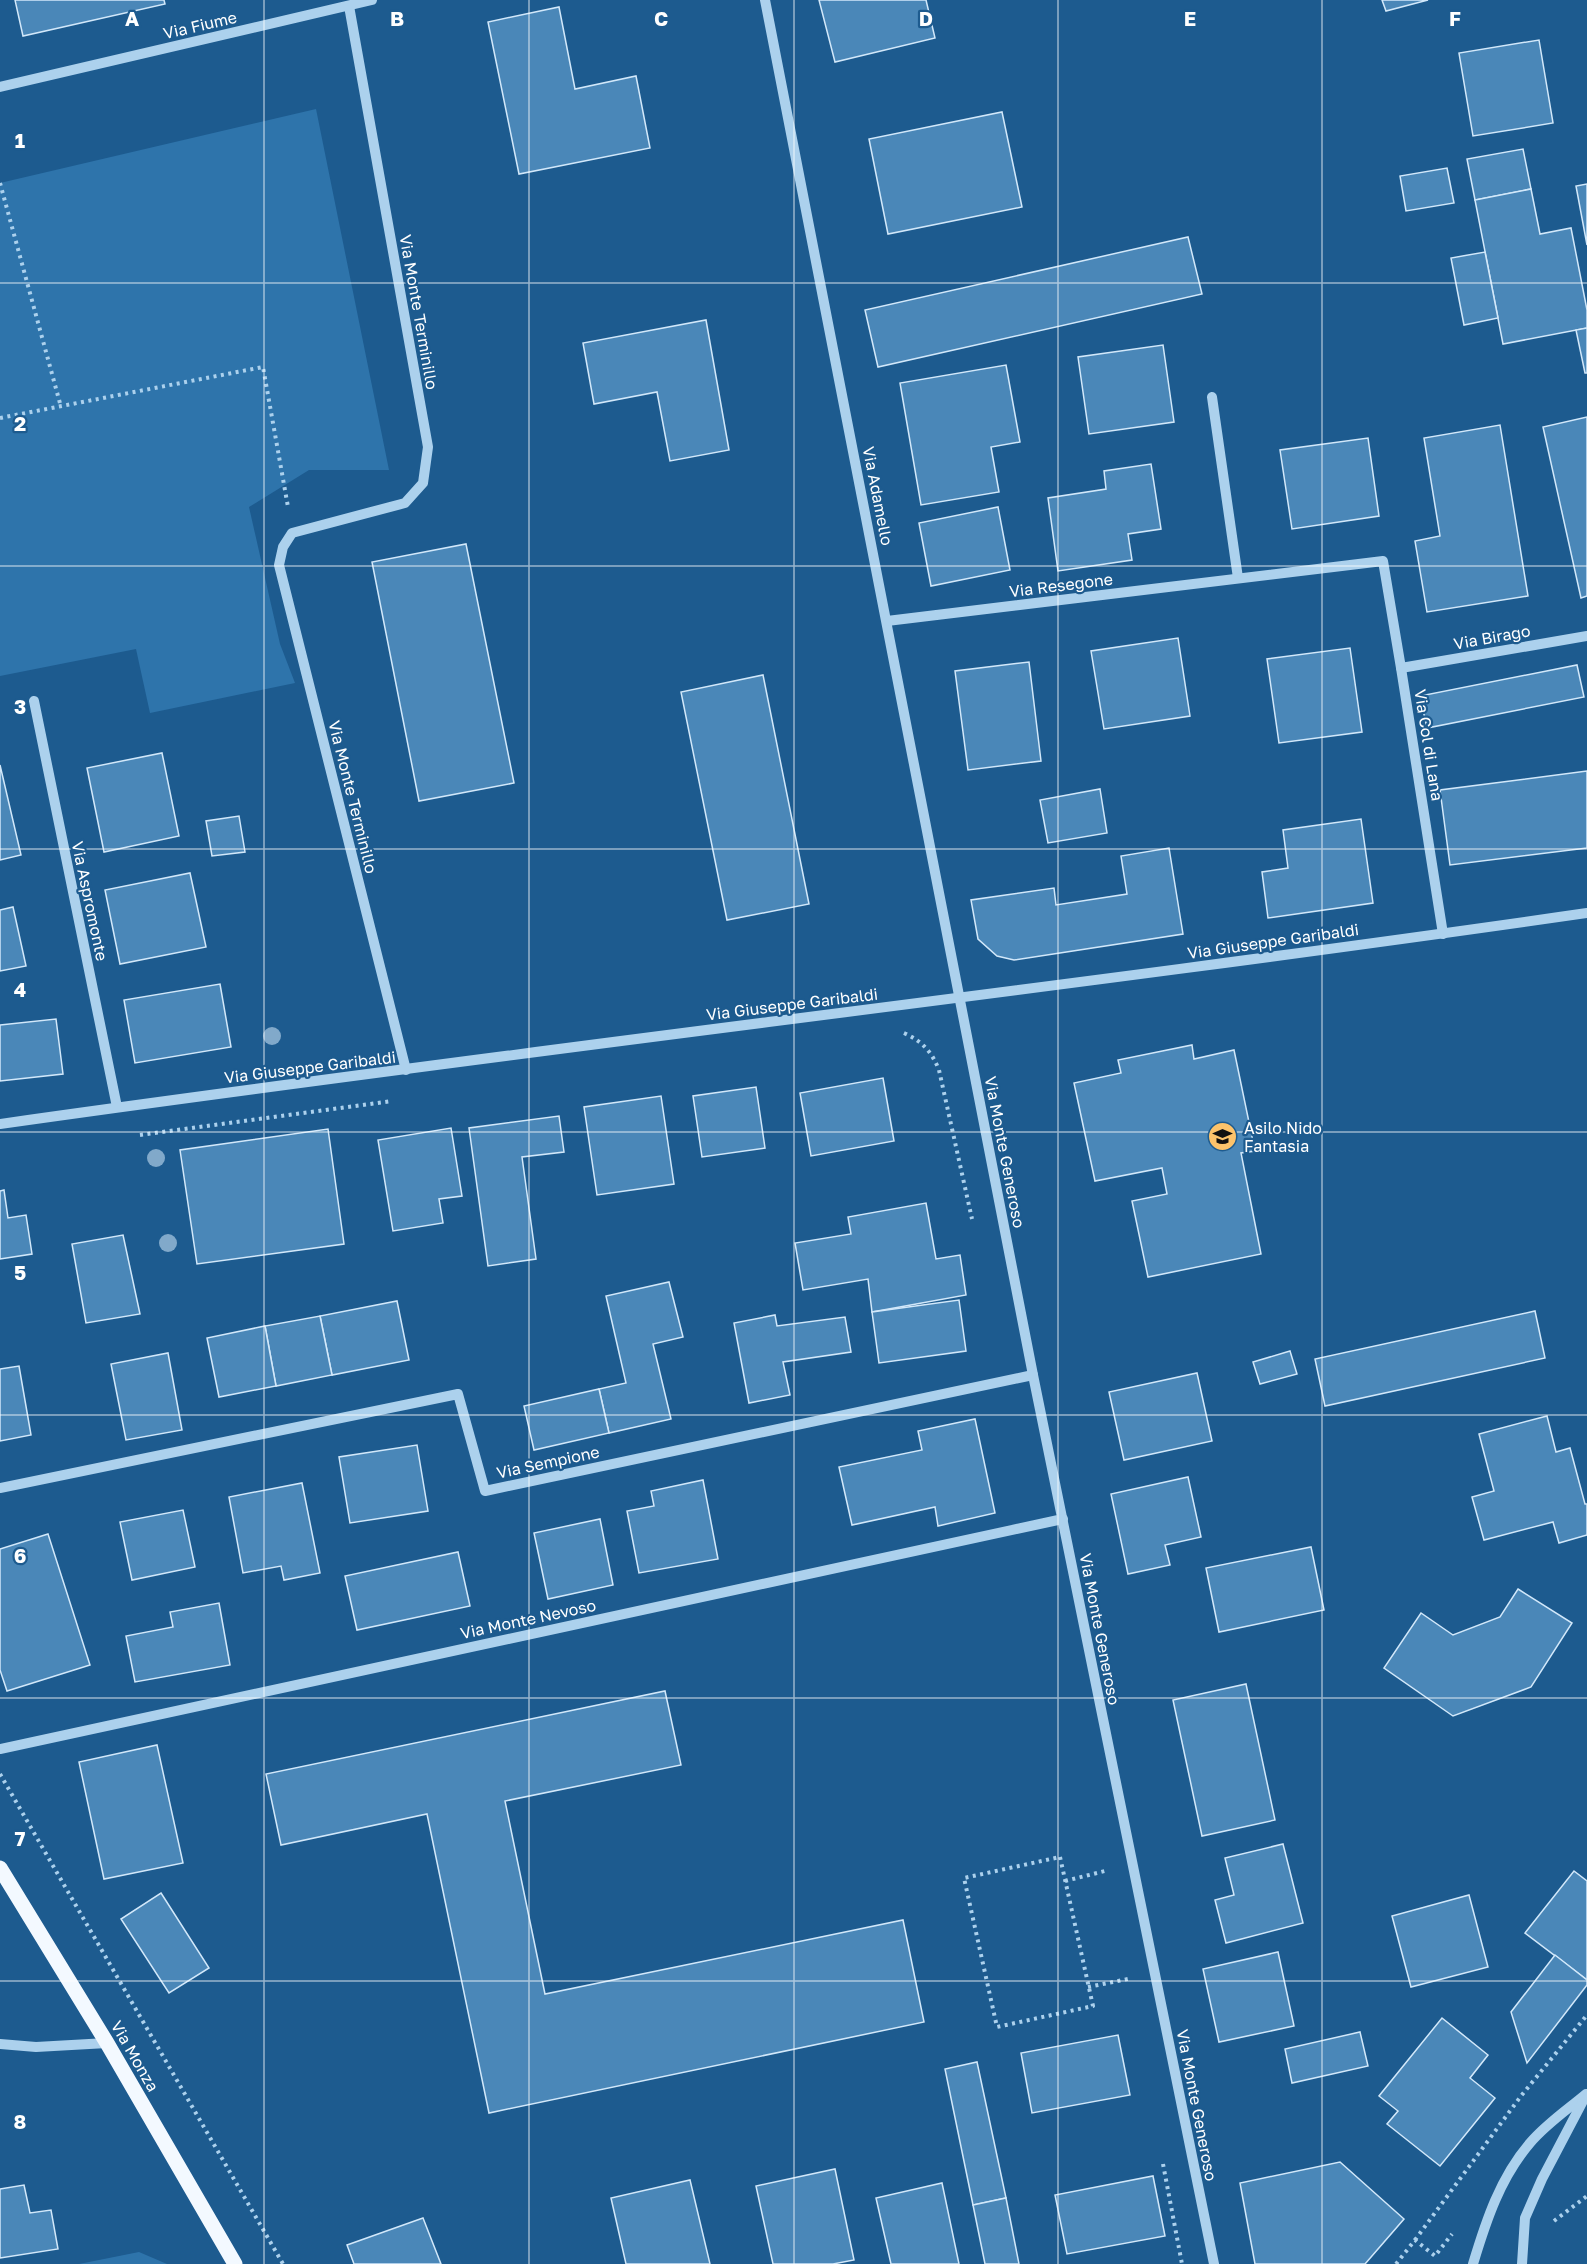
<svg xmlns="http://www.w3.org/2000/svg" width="1587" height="2264" viewBox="0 0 1587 2264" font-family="'Golos Text',sans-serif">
	<rect width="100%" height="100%" fill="#1d5b8f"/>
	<!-- green -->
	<g fill="#2e74ab">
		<polygon points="316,109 389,470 309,470 249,507 280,644 295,683 150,713 136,649 0,676 0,183"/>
		<polygon points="139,2252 167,2264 79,2264"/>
	</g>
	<!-- building -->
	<g fill="#4a87b8" stroke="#d2e8fa" stroke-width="1.5">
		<polygon points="15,0 164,0 165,4 23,36"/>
		<polygon points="819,0 926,0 935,38 835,62"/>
		<polygon points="1382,0 1428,0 1386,11"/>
		<polygon points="559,7 575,89 636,76 650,148 519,174 488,22"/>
		<polygon points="1539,40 1553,123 1473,136 1459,53"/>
		<polygon points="1002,112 1022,207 888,234 869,139"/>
		<polygon points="1523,149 1531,189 1475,200 1467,159"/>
		<polygon points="1447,168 1454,203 1406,211 1400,176"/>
		<polygon points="1587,184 1587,245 1576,186"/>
		<polygon points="1531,189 1540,234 1571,228 1587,310 1587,328 1503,344 1475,200"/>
		<polygon points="1188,237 1202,294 878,367 865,310"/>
		<polygon points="1485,252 1498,318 1464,325 1451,258"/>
		<polygon points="706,320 729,450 670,461 657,392 594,404 583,343"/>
		<polygon points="1587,328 1587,373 1585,373 1576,330"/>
		<polygon points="1163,345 1174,422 1089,434 1078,357"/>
		<polygon points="1006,365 1020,442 991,447 999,492 921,505 900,383"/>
		<polygon points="1587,417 1587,596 1581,598 1543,427"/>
		<polygon points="1500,425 1528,596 1427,612 1415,541 1440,536 1424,438"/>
		<polygon points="1368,438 1379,516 1292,529 1280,450"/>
		<polygon points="1151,464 1161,529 1128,534 1132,560 1058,571 1048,498 1106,489 1104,471"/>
		<polygon points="998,507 1010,570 931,586 919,523"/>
		<polygon points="466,544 514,783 419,801 372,562"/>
		<polygon points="1178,638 1190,716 1104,729 1091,651"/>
		<polygon points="1350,648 1362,732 1279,743 1267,659"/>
		<polygon points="1029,662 1041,761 968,770 955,671"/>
		<polygon points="1577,665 1584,697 1427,728 1420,696"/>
		<polygon points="763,675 809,904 727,920 681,692"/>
		<polygon points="162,753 179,836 104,852 87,768"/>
		<polygon points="0,765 21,855 0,860"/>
		<polygon points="1587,771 1587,848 1450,865 1440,790"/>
		<polygon points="1100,789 1107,833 1048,843 1040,800"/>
		<polygon points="239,816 245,852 212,856 206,821"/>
		<polygon points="1361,819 1373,903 1268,918 1262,872 1288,868 1283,830"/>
		<polygon points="1169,848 1183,934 1014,960 997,956 978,939 971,900 1054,888 1056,905 1127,894 1121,856"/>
		<polygon points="190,873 206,947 120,964 105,890"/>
		<polygon points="13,907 26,966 0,971 0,910"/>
		<polygon points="220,984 231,1047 135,1063 124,1000"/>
		<polygon points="56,1019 63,1074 0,1081 0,1025"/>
		<polygon points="1192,1045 1194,1059 1234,1050 1255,1151 1241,1153 1261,1254 1148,1277 1132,1201 1167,1194 1162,1168 1095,1181 1074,1083 1121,1073 1118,1060"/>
		<polygon points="883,1078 894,1141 811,1156 800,1093"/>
		<polygon points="756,1087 765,1148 702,1157 693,1096"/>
		<polygon points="661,1096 674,1184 597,1195 584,1107"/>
		<polygon points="559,1116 564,1152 522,1157 536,1259 488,1266 469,1128"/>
		<polygon points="451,1128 462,1196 439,1199 443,1223 393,1231 378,1140"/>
		<polygon points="328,1129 344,1244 197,1264 180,1150"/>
		<polygon points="4,1190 8,1218 26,1215 32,1254 0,1259 0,1191"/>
		<polygon points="926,1203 936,1259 960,1255 966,1295 872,1312 868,1279 803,1290 795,1243 851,1234 848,1217"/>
		<polygon points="123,1235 140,1314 86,1323 72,1244"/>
		<polygon points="669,1282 683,1337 653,1344 671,1419 609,1433 599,1389 626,1383 606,1296"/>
		<polygon points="959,1300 966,1351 879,1363 872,1312"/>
		<polygon points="397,1301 409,1360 332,1375 320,1316"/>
		<polygon points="1535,1311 1545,1358 1325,1406 1315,1359"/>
		<polygon points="775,1315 777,1326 845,1317 851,1352 783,1362 790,1395 749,1403 734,1323"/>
		<polygon points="320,1316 332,1375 276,1386 265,1326"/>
		<polygon points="265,1326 276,1386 219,1397 207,1338"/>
		<polygon points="1290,1351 1297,1374 1260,1384 1253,1362"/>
		<polygon points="168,1353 182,1430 126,1440 111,1364"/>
		<polygon points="19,1366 31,1435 0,1441 0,1369"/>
		<polygon points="1197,1373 1212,1441 1124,1460 1109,1392"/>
		<polygon points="599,1389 609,1433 534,1450 524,1406"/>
		<polygon points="1547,1416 1556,1452 1570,1448 1585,1504 1587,1504 1587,1535 1559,1543 1553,1522 1484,1540 1472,1497 1494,1491 1479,1434"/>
		<polygon points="975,1419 995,1513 938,1526 935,1507 852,1525 839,1467 922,1450 918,1431"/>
		<polygon points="417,1445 428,1511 350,1523 339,1457"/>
		<polygon points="1188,1477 1201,1537 1165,1545 1170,1565 1128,1574 1111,1494"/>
		<polygon points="703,1480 718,1559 639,1573 627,1511 654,1506 651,1491"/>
		<polygon points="302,1483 320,1573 284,1580 281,1566 243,1573 229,1497"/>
		<polygon points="183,1510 195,1567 132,1580 120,1522"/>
		<polygon points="600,1519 613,1585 548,1599 534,1533"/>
		<polygon points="48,1534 90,1665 7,1691 0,1670 0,1549"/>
		<polygon points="1311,1547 1324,1610 1219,1632 1206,1568"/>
		<polygon points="458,1552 470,1606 357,1630 345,1576"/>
		<polygon points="1518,1589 1572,1623 1531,1687 1453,1716 1384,1668 1421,1613 1453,1635 1500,1617"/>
		<polygon points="219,1603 230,1665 135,1682 126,1636 173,1627 170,1612"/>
		<polygon points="1246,1684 1275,1820 1202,1836 1173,1700"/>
		<polygon points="665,1691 681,1765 505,1801 545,1994 903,1920 924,2022 489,2113 427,1814 281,1845 266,1774"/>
		<polygon points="157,1745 183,1863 104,1879 79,1762"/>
		<polygon points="1283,1844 1303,1923 1226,1943 1215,1900 1234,1895 1225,1858"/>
		<polygon points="1574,1871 1587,1881 1587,1980 1525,1933"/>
		<polygon points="161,1893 209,1968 169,1993 121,1919"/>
		<polygon points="1469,1895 1488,1967 1411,1987 1392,1916"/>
		<polygon points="1278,1952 1294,2026 1219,2042 1203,1969"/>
		<polygon points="1555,1955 1587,1980 1587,1985 1527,2063 1511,2012"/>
		<polygon points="1442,2018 1488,2055 1470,2078 1495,2098 1440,2166 1387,2124 1398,2111 1379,2096"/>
		<polygon points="1360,2032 1368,2066 1292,2083 1285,2049"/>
		<polygon points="1118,2035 1130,2095 1032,2113 1021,2053"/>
		<polygon points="977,2062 1006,2198 973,2205 945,2069"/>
		<polygon points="1340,2162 1404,2219 1365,2264 1255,2264 1240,2183"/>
		<polygon points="835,2169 854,2260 833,2264 773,2264 756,2186"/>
		<polygon points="1153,2176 1165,2236 1067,2254 1055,2195"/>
		<polygon points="690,2180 710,2264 626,2264 611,2198"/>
		<polygon points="942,2183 959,2264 891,2264 876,2198"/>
		<polygon points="24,2185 30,2213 51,2210 58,2249 0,2258 0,2189"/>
		<polygon points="1006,2198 1019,2264 985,2264 973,2205"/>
		<polygon points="423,2218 441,2264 354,2264 347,2245"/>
	</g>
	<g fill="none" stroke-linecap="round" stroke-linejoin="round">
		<!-- path -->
		<g stroke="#acd1ed" stroke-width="4" stroke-dasharray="3 4.5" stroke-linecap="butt">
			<polyline points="0,183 61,407"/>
			<polyline points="0,418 263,367 288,507"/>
			<path d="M 904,1033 C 922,1041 932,1052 939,1070 L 972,1219"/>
			<polyline points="140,1135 392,1101"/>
			<polyline points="0,1774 283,2264"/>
			<polygon points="1060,1857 1093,2006 997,2027 964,1878"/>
			<polyline points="1065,1881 1105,1871"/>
			<polyline points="1088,1987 1128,1979"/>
			<polyline points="1163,2164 1182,2264"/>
			<polyline points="1554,2221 1587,2196"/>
			<polyline points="1415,2240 1521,2096 1587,2015"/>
			<polyline points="1396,2264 1415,2240 1435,2256 1452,2234"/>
		</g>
		<!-- minor -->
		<g stroke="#acd1ed" stroke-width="10">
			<polyline points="765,0 1033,1375 1214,2264"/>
			<polyline points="349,6 428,447 423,483 405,503 292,533 283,547 279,565 406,1070"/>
			<polyline points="0,87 372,0"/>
			<polyline points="1212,397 1238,578"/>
			<polyline points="887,621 1383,561 1401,668 1443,934"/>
			<polyline points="1401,668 1587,636"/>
			<polyline points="34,701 117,1107"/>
			<path d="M 0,1124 C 528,1049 1059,989 1587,913"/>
			<polyline points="0,1488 458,1394 485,1491 1033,1375"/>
			<polyline points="0,1749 1063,1519"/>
			<polyline points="0,2044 36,2047 107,2043"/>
			<path d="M 1473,2264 C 1486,2221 1500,2178 1530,2143 C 1546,2124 1567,2110 1586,2094"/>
			<polyline points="1522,2264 1525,2218 1542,2179 1584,2099"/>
		</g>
		<!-- major -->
		<polyline stroke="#f3f9ff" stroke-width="15" points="0,1868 107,2043 235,2264"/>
	</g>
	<!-- trees -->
	<g fill="#81a9ca">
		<circle cx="272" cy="1036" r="9"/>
		<circle cx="156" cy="1158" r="9"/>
		<circle cx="168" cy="1243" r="9"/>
	</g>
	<!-- grid -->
	<path fill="none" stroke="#fff" stroke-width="1.5" stroke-opacity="0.55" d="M 264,0 L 264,2264M 529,0 L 529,2264M 794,0 L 794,2264M 1058,0 L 1058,2264M 1322,0 L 1322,2264M 0,283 L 1587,283M 0,566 L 1587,566M 0,849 L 1587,849M 0,1132 L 1587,1132M 0,1415 L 1587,1415M 0,1698 L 1587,1698M 0,1981 L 1587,1981"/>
	<!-- icons -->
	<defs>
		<symbol id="school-disc" viewBox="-11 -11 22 22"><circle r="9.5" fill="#fcc36b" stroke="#1d5b8f"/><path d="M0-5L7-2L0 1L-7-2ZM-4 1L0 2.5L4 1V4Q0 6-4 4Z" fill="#111"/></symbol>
	</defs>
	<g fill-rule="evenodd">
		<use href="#school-disc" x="1206" y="1120" width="33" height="33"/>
	</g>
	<g text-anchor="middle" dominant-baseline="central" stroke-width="4.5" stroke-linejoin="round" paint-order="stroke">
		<!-- street labels -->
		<g font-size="16" fill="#fff" stroke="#1d5b8f">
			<text transform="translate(200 25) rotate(-13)">Via Fiume</text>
			<text transform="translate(419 312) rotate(80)">Via Monte Terminillo</text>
			<text transform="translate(878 496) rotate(79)">Via Adamello</text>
			<text transform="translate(1061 585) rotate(-7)">Via Resegone</text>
			<text transform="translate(1492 637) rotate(-10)">Via Birago</text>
			<text transform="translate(1429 745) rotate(81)">Via Col di Lana</text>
			<text transform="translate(353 797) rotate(76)">Via Monte Terminillo</text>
			<text transform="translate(90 901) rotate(78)">Via Aspromonte</text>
			<text transform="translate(1273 941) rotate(-8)">Via Giuseppe Garibaldi</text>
			<text transform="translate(792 1004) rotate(-7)">Via Giuseppe Garibaldi</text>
			<text transform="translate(310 1067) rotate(-7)">Via Giuseppe Garibaldi</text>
			<text transform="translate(1005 1152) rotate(79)">Via Monte Generoso</text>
			<text transform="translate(548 1462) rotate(-12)">Via Sempione</text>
			<text transform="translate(528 1619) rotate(-12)">Via Monte Nevoso</text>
			<text transform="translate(1100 1629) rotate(79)">Via Monte Generoso</text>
			<text transform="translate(135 2056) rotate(60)">Via Monza</text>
			<text transform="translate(1197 2105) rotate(79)">Via Monte Generoso</text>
		</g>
		<!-- poi labels -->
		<g font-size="16" fill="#fff" stroke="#1d5b8f" text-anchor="start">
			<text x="1244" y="1128">Asilo Nido<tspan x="1244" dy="18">Fantasia</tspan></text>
		</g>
	</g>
	<g font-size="20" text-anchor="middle" font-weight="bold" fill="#fff" stroke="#1d5b8f" stroke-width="4.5" stroke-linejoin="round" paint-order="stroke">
		<text x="132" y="26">A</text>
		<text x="397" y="26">B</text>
		<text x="661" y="26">C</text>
		<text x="926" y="26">D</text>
		<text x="1190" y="26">E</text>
		<text x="1455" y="26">F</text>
		<text x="20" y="148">1</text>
		<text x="20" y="431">2</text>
		<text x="20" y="714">3</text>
		<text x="20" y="997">4</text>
		<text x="20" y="1280">5</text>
		<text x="20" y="1563">6</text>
		<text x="20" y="1846">7</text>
		<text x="20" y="2129">8</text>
	</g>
</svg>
